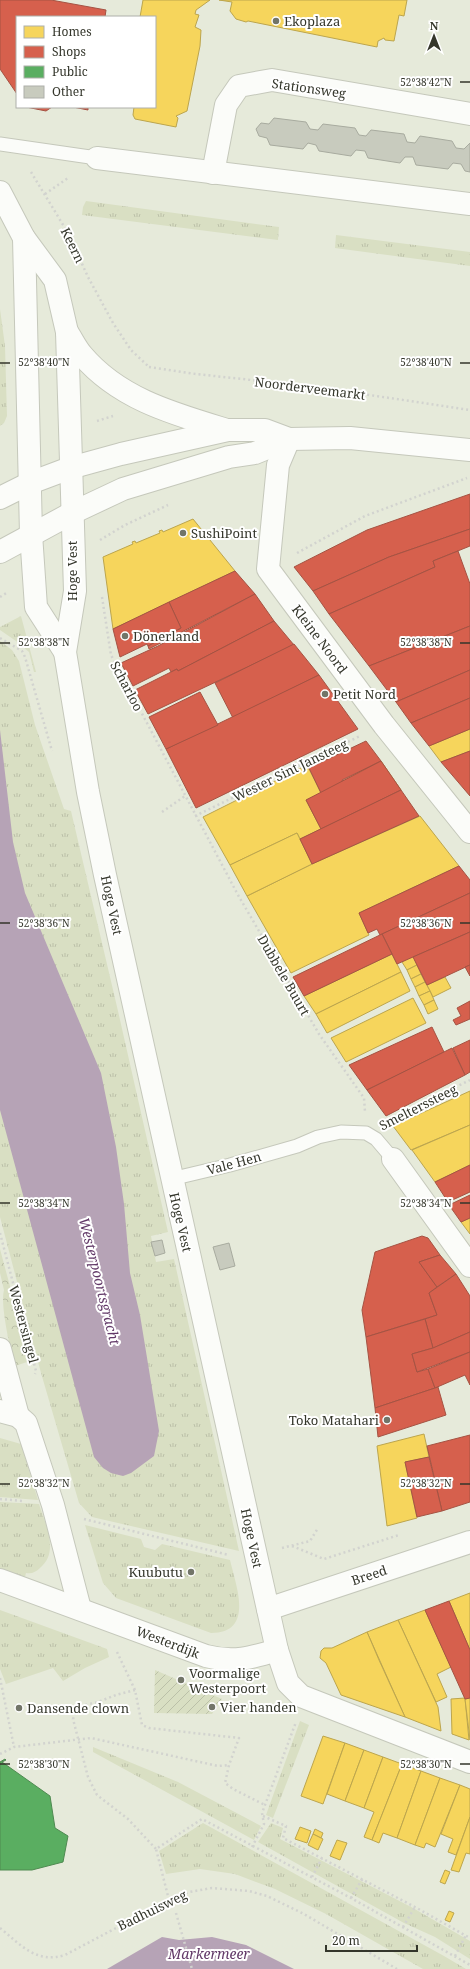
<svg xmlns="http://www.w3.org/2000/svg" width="470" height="1969" viewBox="0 0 470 1969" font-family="'Noto Serif',serif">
	<defs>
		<pattern id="grass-tufts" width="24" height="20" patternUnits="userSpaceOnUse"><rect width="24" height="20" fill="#d9dfc3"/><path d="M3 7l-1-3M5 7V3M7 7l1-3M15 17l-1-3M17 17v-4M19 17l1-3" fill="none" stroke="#bbc0a8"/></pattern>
		<pattern id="forest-crowns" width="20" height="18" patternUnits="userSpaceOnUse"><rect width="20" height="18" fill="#d9dfc3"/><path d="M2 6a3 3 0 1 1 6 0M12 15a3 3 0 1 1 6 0" fill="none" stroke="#bbc0a8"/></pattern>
		<pattern id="garden-furrows" width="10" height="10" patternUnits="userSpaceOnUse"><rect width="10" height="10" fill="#d9dfc3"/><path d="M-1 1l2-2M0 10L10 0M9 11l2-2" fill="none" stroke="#bbc0a8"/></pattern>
	</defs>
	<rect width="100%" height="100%" fill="#e6eada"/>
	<!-- grass -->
	<g fill="url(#grass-tufts)">
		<polygon points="86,201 279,227 278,240 82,215 83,207"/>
		<polygon points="336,235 470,252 470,266 335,248"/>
		<polygon points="0,309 5,346 7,416 4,423 0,426"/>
		<polygon points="21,616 36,672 34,672 29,652 16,641 0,630 0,627"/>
		<polygon points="0,641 12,650 19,661 35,725 64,809 71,811 118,1011 168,1232 151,1236 156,1262 174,1259 239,1551 92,1517 79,1503 41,1373 0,1217"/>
		<polygon points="0,1438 21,1444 38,1500 0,1497"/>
		<path d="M 0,1502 L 39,1504 C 45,1524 60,1552 40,1568 C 36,1572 32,1574 26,1573 L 25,1577 L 0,1568 Z"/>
		<path d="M 85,1525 L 141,1539 L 144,1547 L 155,1550 L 162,1544 L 230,1560 C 236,1586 255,1633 211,1633 L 116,1598 L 103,1583 Z"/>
		<polygon points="0,1610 107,1649 109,1657 85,1668 63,1681 53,1668 6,1684 0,1669"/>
		<polygon points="300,1721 309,1725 273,1818 266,1815"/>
		<polygon points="93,1747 178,1782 261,1826 254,1840 93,1752"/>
		<polygon points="203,1823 444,1956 466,1969 423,1969 326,1914 275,1889 235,1874 200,1869 166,1874 159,1851"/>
		<polygon points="271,1823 283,1828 280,1839 413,1908 470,1941 470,1959 435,1937 404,1923 258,1842"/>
	</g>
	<!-- forest -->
	<path fill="url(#forest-crowns)" d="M 0,1249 L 30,1361 L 15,1366 C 10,1348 0,1305 4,1290 L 0,1273 Z"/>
	<!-- garden -->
	<polygon fill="url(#garden-furrows)" points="155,1670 222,1699 212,1714 154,1713"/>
	<!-- water -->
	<g fill="#b6a3b6">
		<polygon points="0,730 13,842 25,893 101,1073 116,1147 124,1204 130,1273 140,1315 159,1431 154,1456 131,1473 123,1476 111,1473 103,1468 94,1457 0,1110"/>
		<polygon points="162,1937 179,1940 212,1937 246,1945 294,1969 107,1969"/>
	</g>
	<!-- homes -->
	<g fill="#f6d55c" stroke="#bca54d">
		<polygon points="143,0 210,0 196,10 195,14 199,15 195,27 201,30 200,46 187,111 176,116 178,118 176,127 135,119 133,115 134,107 155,107 155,17 140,17"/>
		<polygon points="219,0 407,0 404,16 399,15 394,41 385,40 384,38 378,41 377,47 248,21 246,22 236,19 230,11 232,2"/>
		<polygon points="193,519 235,571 113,629 103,557 133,544 132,542 135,541 136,543 160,533 159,531 162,530 163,532"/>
		<polygon points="470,729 470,751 441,762 429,746"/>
		<polygon points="381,761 401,790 321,829 306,800"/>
		<polygon points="307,765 321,793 306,800 321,829 300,839 297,833 230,865 203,817"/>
		<polygon points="420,816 459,866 359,913 369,935 291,973 247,896 312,864"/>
		<polygon points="297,833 312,864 247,896 230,865"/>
		<polygon points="392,954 401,972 316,1014 304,996"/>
		<polygon points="413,956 417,965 407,970 402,962"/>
		<polygon points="417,965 421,974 411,979 407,970"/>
		<polygon points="401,972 410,991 327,1033 316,1014"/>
		<polygon points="421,974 425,982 415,987 411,979"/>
		<polygon points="445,977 451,988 433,997 427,985"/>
		<polygon points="425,982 430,991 419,996 415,987"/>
		<polygon points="430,991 434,1000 424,1005 419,996"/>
		<polygon points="413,998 426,1023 346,1062 331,1038"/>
		<polygon points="434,1000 438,1009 428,1014 424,1005"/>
		<polygon points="470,1091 470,1125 411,1150 393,1126"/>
		<polygon points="470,1125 470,1165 435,1182 412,1150"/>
		<polygon points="470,1218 470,1234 461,1222"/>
		<polygon points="424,1434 429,1457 405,1462 417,1518 387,1526 377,1446"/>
		<polygon points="470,1593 470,1650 449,1601"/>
		<polygon points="425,1610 451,1667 437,1674 447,1697 436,1702 398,1620"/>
		<polygon points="398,1620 438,1707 441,1731 405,1717 367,1632"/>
		<polygon points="367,1632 379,1660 405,1717 341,1695 326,1663 320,1658 321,1651 324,1648 332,1648"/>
		<polygon points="465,1698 469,1740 452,1734 451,1699"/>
		<polygon points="470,1698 470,1740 465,1699"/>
		<polygon points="323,1736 345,1743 323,1804 301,1796"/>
		<polygon points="345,1743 364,1750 345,1801 327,1794"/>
		<polygon points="364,1750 383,1757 364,1808 345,1801"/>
		<polygon points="383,1757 402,1764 372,1840 364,1837 374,1812 364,1808"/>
		<polygon points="402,1764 421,1771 397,1838 383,1833 379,1843 372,1840"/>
		<polygon points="421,1771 440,1778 415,1845 397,1838"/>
		<polygon points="440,1778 460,1785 435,1847 426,1843 424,1848 415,1845"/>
		<polygon points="460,1785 470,1789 470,1817 456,1855 448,1852 453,1839 441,1834"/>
		<polygon points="470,1817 470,1854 466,1853 459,1872 451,1870"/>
		<polygon points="300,1827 311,1831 307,1843 295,1839"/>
		<polygon points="315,1829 323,1833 321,1838 313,1834"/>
		<polygon points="313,1834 323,1839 318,1850 308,1845"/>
		<polygon points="337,1840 347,1843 340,1860 330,1856"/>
		<polygon points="445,1870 450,1872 445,1884 440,1882"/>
		<polygon points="449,1911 454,1913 450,1922 445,1920"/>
	</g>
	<!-- shops -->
	<g fill="#d6604d" stroke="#a55343">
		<polygon points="0,0 51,0 106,10 105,17 17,17 17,94 0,69"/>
		<polygon points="26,107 52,107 46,111"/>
		<polygon points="73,107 88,107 88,110"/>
		<polygon points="470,494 470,529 389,557 313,591 294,567 367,530"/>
		<polygon points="470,529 470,546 433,561 435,567 329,614 313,591 389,557"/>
		<polygon points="458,551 470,584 470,626 369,666 329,614 435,567 433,561"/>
		<polygon points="235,571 255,594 149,649 148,646 181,628 169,602"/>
		<polygon points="255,594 274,621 178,671 177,669 171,672 169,668 133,686 121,663 158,646"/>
		<polygon points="169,602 181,628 148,646 147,644 120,657 113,629"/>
		<polygon points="274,621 294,645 148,714 135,690 177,669 178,671"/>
		<polygon points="470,626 470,670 396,702 369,666"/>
		<polygon points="294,644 319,675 233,718 215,683"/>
		<polygon points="470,670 470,698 411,723 396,702"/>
		<polygon points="319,675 358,729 196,808 166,749"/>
		<polygon points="200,692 218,725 166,749 149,717"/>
		<polygon points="470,698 470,729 429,746 411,723"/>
		<polygon points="366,741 381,761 342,780 343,782 321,793 309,768"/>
		<polygon points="470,751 470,796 441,762"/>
		<polygon points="381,761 401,790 321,829 306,800"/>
		<polygon points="401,790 419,816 312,864 300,839"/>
		<polygon points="459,866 470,880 470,893 380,935 377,929 368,933 359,913"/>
		<polygon points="470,893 470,932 397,964 382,934"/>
		<polygon points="470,932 470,965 427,985 413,957"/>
		<polygon points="382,934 392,954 304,996 293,977"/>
		<polygon points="470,965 470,976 465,967"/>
		<polygon points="470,1001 470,1019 456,1025 453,1020 461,1016 457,1008"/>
		<polygon points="432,1027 444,1052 367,1090 349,1065"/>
		<polygon points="470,1040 470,1072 465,1075 453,1048"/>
		<polygon points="452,1048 465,1075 386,1116 367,1090"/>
		<polygon points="470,1165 470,1192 448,1202 435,1182"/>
		<polygon points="470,1195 470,1218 461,1222 449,1205"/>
		<polygon points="422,1236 428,1238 440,1255 419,1262 437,1287 429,1293 437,1315 366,1337 362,1310 375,1252"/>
		<polygon points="440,1255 456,1274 437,1287 419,1262"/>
		<polygon points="456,1274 470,1296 470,1332 433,1348 425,1319 437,1315 429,1293"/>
		<polygon points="425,1319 433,1348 412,1354 417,1372 428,1369 435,1388 375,1408 366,1337"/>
		<polygon points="470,1332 470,1352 417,1372 412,1354 433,1348"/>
		<polygon points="470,1352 470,1385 465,1375 435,1388 428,1369"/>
		<polygon points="438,1387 446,1415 378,1437 375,1408"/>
		<polygon points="470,1435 470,1502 442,1511 427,1446"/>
		<polygon points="429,1457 442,1511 417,1517 405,1462"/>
		<polygon points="449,1601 470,1650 470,1698 465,1699 425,1610"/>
	</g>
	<!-- public -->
	<polygon fill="#5aae61" stroke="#4f8a51" points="5,1759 6,1760 2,1762 50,1796 55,1828 68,1836 63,1862 32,1870 0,1870 0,1762"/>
	<!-- building -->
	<g fill="#c8cbbe" stroke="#a8ab9f">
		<polygon points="274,118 306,122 310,129 318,130 323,124 355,128 359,135 366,136 371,130 404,134 407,142 415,143 420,136 452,141 456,148 464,149 470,143 470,172 465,171 461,164 453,163 448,169 416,165 413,157 405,157 400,163 368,158 365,151 356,150 351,156 319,151 316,145 308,143 303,149 270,145 267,138 259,136 256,129 261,123 269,124"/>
		<polygon points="162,1240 165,1253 155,1256 151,1242"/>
		<polygon points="229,1243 235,1266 220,1270 213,1247"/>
	</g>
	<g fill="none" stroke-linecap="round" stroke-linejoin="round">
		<defs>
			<g id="lane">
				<polyline points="0,144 97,158"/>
				<polyline points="171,1179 230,1165 297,1146 318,1137 341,1132 366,1133 376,1139 393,1159"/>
			</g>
			<g id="street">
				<polyline points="97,158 470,204"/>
				<polyline points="213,173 226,105 239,86 272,80 470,114"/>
				<polyline points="289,439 278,465 268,569 384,725 470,832"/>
				<polyline points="393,1159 470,1266"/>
				<polyline points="0,1349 18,1416"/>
				<polyline points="0,1411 18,1416 26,1423 53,1505 80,1609"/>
				<polyline points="277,1650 288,1683 301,1696 470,1762"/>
			</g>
			<g id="secondary">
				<path d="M 0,192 L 24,238 L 55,280 L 67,332 L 75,591 L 65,652 L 88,792 L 105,875 L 277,1650 C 251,1658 233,1663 206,1656 L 0,1580"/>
				<polyline points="24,238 31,534 36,607 65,652"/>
				<path d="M 67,332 C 72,339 76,348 82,355 C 119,399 174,414 227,430"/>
				<polyline points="0,498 30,483 70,468 121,454 228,430 265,430 289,439 350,438 470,450"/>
				<polyline points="0,552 72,513 123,489 229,457 255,453 289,439"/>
				<polyline points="268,1609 470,1542"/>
			</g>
		</defs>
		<!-- lane casing -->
		<use href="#lane" stroke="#c5c8bb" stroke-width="15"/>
		<!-- street casing -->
		<use href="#street" stroke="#c5c8bb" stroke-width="24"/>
		<!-- secondary casing -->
		<use href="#secondary" stroke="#c5c8bb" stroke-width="24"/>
		<!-- path -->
		<g stroke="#d2d3cf" stroke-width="2.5" stroke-dasharray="2 3" stroke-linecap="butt">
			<polyline points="31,172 68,233 88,277 113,323 131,350 149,367"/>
			<polyline points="45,194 68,178"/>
			<polyline points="149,367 196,374 316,387 470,410"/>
			<polyline points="97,421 113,416"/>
			<polyline points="100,540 125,525 168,505"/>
			<polyline points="297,553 365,516 467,478"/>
			<polyline points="0,597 8,592"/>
			<polyline points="102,597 111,655 238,895 319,1034 364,1098 365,1112"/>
			<polyline points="0,638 22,651 25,657 52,751"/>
			<polyline points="162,812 185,796"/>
			<polyline points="195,816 360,736"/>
			<polyline points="388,1121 470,1080"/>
			<polyline points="0,1233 36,1371 35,1374"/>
			<polyline points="0,1499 23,1501"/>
			<polyline points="84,1519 229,1555"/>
			<polyline points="292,1546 324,1559 399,1535"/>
			<polyline points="282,1548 310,1541 318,1528"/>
			<polyline points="117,1652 135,1690 142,1725 149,1728 239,1738 229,1765 225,1783 233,1789 265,1805"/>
			<polyline points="0,1678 14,1747"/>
			<polyline points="135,1690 116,1695 98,1702 81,1706 76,1712 73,1719 88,1777 97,1795 128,1819 156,1849"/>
			<polyline points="0,1754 14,1747 91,1738 218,1766 229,1765"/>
			<polyline points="263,1816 286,1826 283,1838 415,1907 470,1938"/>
			<polyline points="252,1847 264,1824 262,1813 296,1722"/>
			<polyline points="312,1877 322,1858"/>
			<polyline points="351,1898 363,1878"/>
			<polyline points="169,1900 156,1849 202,1819 351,1898 470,1965"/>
			<polyline points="176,1913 192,1969"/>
			<polyline points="403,1927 415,1907"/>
			<path d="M 0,1928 C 21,1945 36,1964 65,1955 L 169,1900 L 189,1892 L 212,1888 L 249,1891 L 267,1896 L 304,1914 L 397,1969"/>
			<polyline points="455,1956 466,1935"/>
		</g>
		<!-- lane -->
		<use href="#lane" stroke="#fbfcf9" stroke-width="13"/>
		<!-- street -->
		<use href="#street" stroke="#fbfcf9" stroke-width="22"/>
		<!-- secondary -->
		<use href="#secondary" stroke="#fbfcf9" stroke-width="22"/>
	</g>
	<!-- ticks -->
	<path fill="none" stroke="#34362b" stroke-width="1.5" d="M 460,82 L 470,82M 0,363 L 10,363M 460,363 L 470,363M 0,643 L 10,643M 460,643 L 470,643M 0,923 L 10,923M 460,923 L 470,923M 0,1203 L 10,1203M 460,1203 L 470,1203M 0,1484 L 10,1484M 460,1484 L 470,1484M 0,1764 L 10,1764M 460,1764 L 470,1764"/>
	<!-- markers -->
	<g fill="#727568" stroke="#fff" stroke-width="1.5">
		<circle cx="276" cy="21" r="4"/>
		<circle cx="183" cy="533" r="4"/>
		<circle cx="125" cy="636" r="4"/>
		<circle cx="325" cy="694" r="4"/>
		<circle cx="387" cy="1420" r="4"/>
		<circle cx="191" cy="1572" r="4"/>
		<circle cx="181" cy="1680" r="4"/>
		<circle cx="212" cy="1707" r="4"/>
		<circle cx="19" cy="1708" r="4"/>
	</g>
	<g text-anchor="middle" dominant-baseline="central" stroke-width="4" stroke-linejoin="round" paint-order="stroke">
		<!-- poi labels -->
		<g font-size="13" fill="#34362b" stroke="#fff" text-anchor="start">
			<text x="284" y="21">Ekoplaza</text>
			<text x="191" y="533">SushiPoint</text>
			<text x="133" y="636">Dönerland</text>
			<text x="333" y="694">Petit Nord</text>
			<text x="379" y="1420" text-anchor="end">Toko Matahari</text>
			<text x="183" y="1572" text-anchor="end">Kuubutu</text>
			<text x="189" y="1673">Voormalige<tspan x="189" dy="15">Westerpoort</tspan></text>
			<text x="220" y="1707">Vier handen</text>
			<text x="27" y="1708">Dansende clown</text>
		</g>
		<!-- street labels -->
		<g font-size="13" fill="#34362b" stroke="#fff">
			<text transform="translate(309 88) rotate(8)">Stationsweg</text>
			<text transform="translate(73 245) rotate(64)">Keern</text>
			<text transform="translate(310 388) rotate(7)">Noorderveemarkt</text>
			<text transform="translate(72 571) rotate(-90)">Hoge Vest</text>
			<text transform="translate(320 639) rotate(53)">Kleine Noord</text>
			<text transform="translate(127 686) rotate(62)">Scharloo</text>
			<text transform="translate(290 770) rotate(-26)">Wester Sint Jansteeg</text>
			<text transform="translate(112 905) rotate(78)">Hoge Vest</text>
			<text transform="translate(284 975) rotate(60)">Dubbele Buurt</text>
			<text transform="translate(418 1107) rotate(-27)">Smelterssteeg</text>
			<text transform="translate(234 1163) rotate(-15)">Vale Hen</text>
			<text transform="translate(181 1222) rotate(77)">Hoge Vest</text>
			<text transform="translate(24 1324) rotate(75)">Westersingel</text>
			<text transform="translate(252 1538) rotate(78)">Hoge Vest</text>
			<text transform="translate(369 1575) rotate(-18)">Breed</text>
			<text transform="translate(168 1642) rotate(21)">Westerdijk</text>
			<text transform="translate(152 1910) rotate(-26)">Badhuisweg</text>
		</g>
		<!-- water labels -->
		<g font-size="14" font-style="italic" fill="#623968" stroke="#fff">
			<text transform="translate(100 1281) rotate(76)">Westerpoortsgracht</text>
			<text x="209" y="1953">Markermeer</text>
		</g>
	</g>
	<g font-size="10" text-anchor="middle" fill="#34362b" stroke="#fff" stroke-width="4" stroke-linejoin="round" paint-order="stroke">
		<text x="426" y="86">52°38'42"N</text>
		<text x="44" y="366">52°38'40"N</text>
		<text x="426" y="366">52°38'40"N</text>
		<text x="44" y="646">52°38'38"N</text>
		<text x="426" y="646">52°38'38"N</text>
		<text x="44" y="927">52°38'36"N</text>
		<text x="426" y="927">52°38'36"N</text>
		<text x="44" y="1207">52°38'34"N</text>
		<text x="426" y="1207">52°38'34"N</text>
		<text x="44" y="1487">52°38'32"N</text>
		<text x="426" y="1487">52°38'32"N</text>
		<text x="44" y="1768">52°38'30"N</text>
		<text x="426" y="1768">52°38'30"N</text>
	</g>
	<!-- legend -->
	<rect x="16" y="16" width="140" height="92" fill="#ffffff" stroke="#aeafaa"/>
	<rect x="24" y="26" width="20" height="12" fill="#f6d55c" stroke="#aeafaa"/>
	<text x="52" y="36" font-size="12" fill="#34362b">Homes</text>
	<rect x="24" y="46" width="20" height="12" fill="#d6604d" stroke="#aeafaa"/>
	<text x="52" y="56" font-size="12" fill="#34362b">Shops</text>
	<rect x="24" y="66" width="20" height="12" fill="#5aae61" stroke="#aeafaa"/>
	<text x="52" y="76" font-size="12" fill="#34362b">Public</text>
	<rect x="24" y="86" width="20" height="12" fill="#c8cbbe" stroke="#aeafaa"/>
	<text x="52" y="96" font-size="12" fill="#34362b">Other</text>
	<!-- north arrow -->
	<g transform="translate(434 36)" stroke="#ffffff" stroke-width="3" paint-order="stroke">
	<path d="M0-3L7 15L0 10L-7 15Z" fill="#34362b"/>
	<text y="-6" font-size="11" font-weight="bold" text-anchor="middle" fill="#34362b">N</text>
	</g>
	<!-- scale -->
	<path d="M326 1945v6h91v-6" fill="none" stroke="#34362b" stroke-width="2"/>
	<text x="332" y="1945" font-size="12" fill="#34362b" stroke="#ffffff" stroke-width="3" paint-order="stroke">20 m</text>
</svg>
